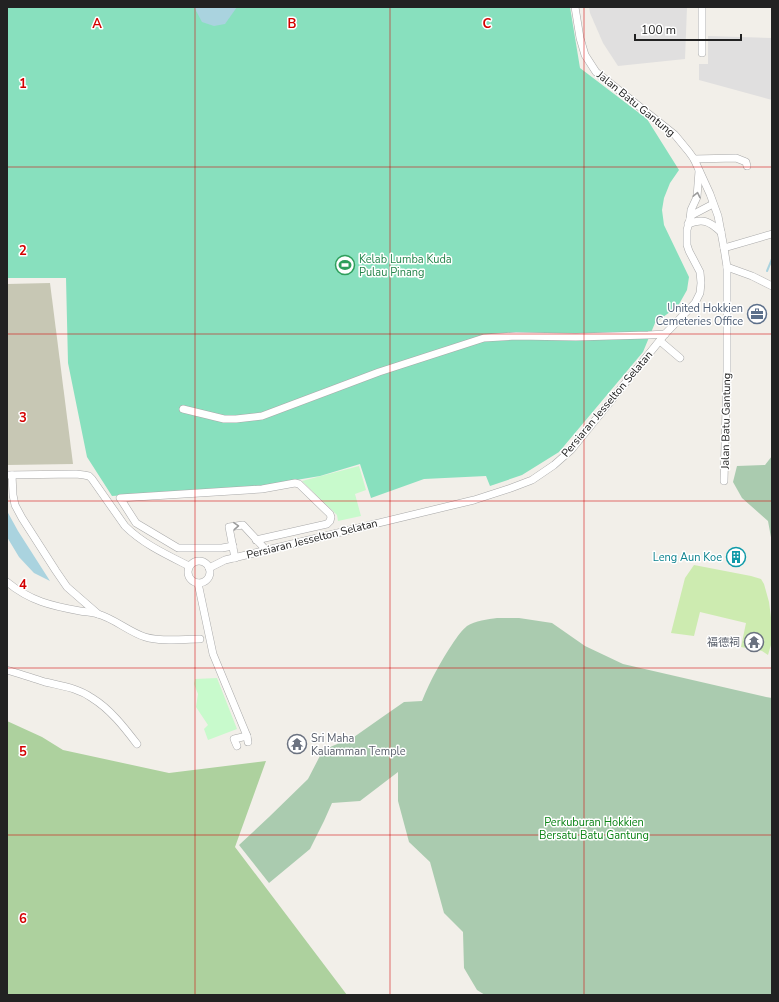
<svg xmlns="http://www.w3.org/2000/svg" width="779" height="1002" viewBox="0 0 779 1002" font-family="'Nunito Sans','Noto Sans SC',sans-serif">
	<rect width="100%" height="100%" fill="#f2efe9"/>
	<!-- residential -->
	<g fill="#e0dfdf">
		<polygon points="589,7 687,7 685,59 618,66 603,43 590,13"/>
		<polygon points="708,36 772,38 772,100 699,80 699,64 708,64"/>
	</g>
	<!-- construction -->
	<polygon fill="#c7c7b4" points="50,283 73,464 7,465 7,284"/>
	<!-- grass -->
	<polygon fill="#cdebb0" points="694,565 751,576 761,579 764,584 769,602 772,625 771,645 768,655 762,651 741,647 746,623 700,612 694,636 671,633 685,578"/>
	<!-- forest -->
	<polygon fill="#add19e" points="7,721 42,737 63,750 169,773 266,761 235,847 347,995 7,995"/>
	<!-- cemetery -->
	<g fill="#aacbaf">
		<polygon points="772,456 772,543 768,521 742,498 733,482 737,466 765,465"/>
		<path d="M 497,618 L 519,618 L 552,623 L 585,646 L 623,664 L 766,697 L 772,698 L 772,995 L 485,995 L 477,990 L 464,968 L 463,932 L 444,913 L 430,862 L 409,842 L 398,801 L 398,772 L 360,801 L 332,803 L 324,821 L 310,849 L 269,883 L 239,845 L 269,817 L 308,779 L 323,750 L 354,737 L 381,718 L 404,702 L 422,701 C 430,681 441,661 453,643 C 457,637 462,630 467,626 C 475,621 488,619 497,618 Z"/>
	</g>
	<!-- park -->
	<g fill="#c8facc">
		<polygon points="359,466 366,490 355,494 361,516 338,521 337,515 302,481"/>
		<polygon points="217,678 237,729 208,740 204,729 208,725 196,707 198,694 194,684 195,679"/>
	</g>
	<!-- pitch -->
	<polygon fill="#88e0be" points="7,7 570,7 580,68 647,119 679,170 670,183 664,198 662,210 664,225 689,277 687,290 678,306 655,323 643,352 559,452 522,475 490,486 486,476 424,479 371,498 360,464 320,476 260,486 112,496 87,457 68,363 66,278 7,278"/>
	<!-- water -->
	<g fill="#aad3df">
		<polygon points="194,7 237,7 225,24 214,26 202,22"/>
		<polygon points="7,511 18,531 50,581 34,573 19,557 7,537"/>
	</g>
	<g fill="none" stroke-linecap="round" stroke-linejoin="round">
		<!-- stream -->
		<polyline stroke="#aad3df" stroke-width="2" points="767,271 772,259"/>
		<defs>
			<g id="minor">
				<polyline points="575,7 580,38 585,55 596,72 675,135 689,152 694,159 710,194 718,216 724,248 727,267 727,372 724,481"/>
				<polyline points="702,53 702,7"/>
				<polyline points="694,159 736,158 746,162 747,166"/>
				<polyline points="690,219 691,210 697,197 699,171"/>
				<path d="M 688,224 C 703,218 709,221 721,232"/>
				<polyline points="724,248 772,234"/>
				<polyline points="727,267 752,276 772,286"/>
				<polyline points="660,341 680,358"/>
				<polyline points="183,409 224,419 236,419 262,416 379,372 484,338 516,336 576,337 648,335 665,334"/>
				<path d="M 7,475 L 76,474 L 84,475 L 89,476 L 92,479 L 125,526 C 143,544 167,555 189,566"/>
				<polyline points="12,475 13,495 15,505 22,518 56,571 67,587 98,614"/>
				<polyline points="233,546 222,548 178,548 136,523 120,498 262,489 295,483 299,484 330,514 331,517 330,521 327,524 256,540"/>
				<polyline points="235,558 229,527 243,525 266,550"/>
				<circle cx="199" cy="572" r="11"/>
				<polyline points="209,568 225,560 474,500 511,488 532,480 554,465 571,450 588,429 665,334 695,303 700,293 701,283 700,272 689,251 687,245 687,230 690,219 692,215 713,204"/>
				<path d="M 7,582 C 30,601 52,606 80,611 C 86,612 92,612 98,614 C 115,619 129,632 145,637 C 161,642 183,639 200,639"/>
				<polyline points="198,583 213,654 247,736 248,742"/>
				<path d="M 7,670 C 20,674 33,678 45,682 C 62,686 78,688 92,698 C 110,709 124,727 137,744"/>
				<polyline points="237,746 234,739 247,736"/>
			</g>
		</defs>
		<!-- minor casing -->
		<use href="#minor" stroke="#a9a9a9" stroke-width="8"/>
		<!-- minor -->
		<use href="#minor" stroke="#fff" stroke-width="7"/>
	</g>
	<!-- one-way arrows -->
	<defs><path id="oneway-chevron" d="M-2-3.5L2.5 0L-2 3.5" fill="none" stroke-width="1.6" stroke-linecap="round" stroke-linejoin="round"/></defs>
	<g stroke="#9c9c9c">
		<use href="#oneway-chevron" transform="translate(697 195) rotate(-78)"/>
		<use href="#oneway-chevron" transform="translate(236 526) rotate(-4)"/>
	</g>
	<!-- grid -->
	<path fill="none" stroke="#d40000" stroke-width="1" stroke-opacity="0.55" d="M 195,7 L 195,995M 390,7 L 390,995M 584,7 L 584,995M 7,167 L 772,167M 7,334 L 772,334M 7,501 L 772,501M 7,668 L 772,668M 7,835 L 772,835"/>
	<!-- icons -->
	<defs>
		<symbol id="stadium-ring" viewBox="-11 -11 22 22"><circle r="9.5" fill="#fff" stroke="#2e9e5b" stroke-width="1.5"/><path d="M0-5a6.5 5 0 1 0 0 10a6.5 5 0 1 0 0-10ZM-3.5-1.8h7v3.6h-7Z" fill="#2e9e5b"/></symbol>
		<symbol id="office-ring" viewBox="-11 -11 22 22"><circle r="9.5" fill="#fff" stroke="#5c6f8a" stroke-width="1.5"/><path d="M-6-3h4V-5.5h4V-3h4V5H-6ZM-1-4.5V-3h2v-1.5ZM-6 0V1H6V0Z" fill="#5c6f8a"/></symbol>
		<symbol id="building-ring" viewBox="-11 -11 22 22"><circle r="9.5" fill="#fff" stroke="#0f9aa8" stroke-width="1.5"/><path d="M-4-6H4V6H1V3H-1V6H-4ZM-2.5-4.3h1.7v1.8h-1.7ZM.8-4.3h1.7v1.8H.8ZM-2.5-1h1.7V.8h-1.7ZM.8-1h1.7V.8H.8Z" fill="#0f9aa8"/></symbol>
		<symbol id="temple-ring" viewBox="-11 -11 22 22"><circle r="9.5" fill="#fff" stroke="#6b7280" stroke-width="1.5"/><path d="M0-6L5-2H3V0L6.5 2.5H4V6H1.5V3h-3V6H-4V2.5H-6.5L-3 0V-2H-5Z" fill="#6b7280"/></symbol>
	</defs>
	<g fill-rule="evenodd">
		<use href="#stadium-ring" x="334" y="254" width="22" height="22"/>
		<use href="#office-ring" x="746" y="303" width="22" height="22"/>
		<use href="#building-ring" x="725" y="546" width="22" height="22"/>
		<use href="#temple-ring" x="743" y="631" width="22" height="22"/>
		<use href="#temple-ring" x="286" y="733" width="22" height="22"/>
	</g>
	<g text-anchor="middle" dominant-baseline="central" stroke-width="3" stroke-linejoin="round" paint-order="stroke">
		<!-- street labels -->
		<g font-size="11" fill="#222" stroke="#fff">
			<text transform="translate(636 104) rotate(39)">Jalan Batu Gantung</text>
			<text transform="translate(607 404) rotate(-50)">Persiaran Jesselton Selatan</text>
			<text transform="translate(726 421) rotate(-89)">Jalan Batu Gantung</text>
			<text transform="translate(312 539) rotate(-14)">Persiaran Jesselton Selatan</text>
		</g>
		<!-- leisure labels -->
		<g font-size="11" fill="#27864d" stroke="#fff" text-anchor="start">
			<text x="359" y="259">Kelab Lumba Kuda<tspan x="359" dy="13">Pulau Pinang</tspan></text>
		</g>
		<!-- service labels -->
		<g font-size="11" fill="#4e5e75" stroke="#fff" text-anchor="end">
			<text x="743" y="308">United Hokkien<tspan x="743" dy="13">Cemeteries Office</tspan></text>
		</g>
		<!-- culture labels -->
		<g font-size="11" fill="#0d838f" stroke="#fff" text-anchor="end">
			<text x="722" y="557">Leng Aun Koe</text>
		</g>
		<!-- worship labels -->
		<g font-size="11" fill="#5b616d" stroke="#fff" text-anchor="end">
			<text x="740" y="642">福德祠</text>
			<text x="311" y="738" text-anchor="start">Sri Maha<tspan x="311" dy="13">Kaliamman Temple</tspan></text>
		</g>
		<!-- park labels -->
		<g font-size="11" fill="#0c8416" stroke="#fff">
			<text x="594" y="822">Perkuburan Hokkien<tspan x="594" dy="13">Bersatu Batu Gantung</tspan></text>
		</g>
	</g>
	<g font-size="13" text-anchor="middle" font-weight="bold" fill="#d40000" stroke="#fff" stroke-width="3" stroke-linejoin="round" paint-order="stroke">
		<text x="97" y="28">A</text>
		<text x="292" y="28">B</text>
		<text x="487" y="28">C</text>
		<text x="23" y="88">1</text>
		<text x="23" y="255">2</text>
		<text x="23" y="422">3</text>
		<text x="23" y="589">4</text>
		<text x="23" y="756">5</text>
		<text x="23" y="923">6</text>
	</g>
	<!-- border -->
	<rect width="779" height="1002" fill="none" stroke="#222222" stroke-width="16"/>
	<!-- scale -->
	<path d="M635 34v6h106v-6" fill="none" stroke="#222222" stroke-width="2"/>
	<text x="641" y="34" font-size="12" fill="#222222" stroke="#ffffff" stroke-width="3" paint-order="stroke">100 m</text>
</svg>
